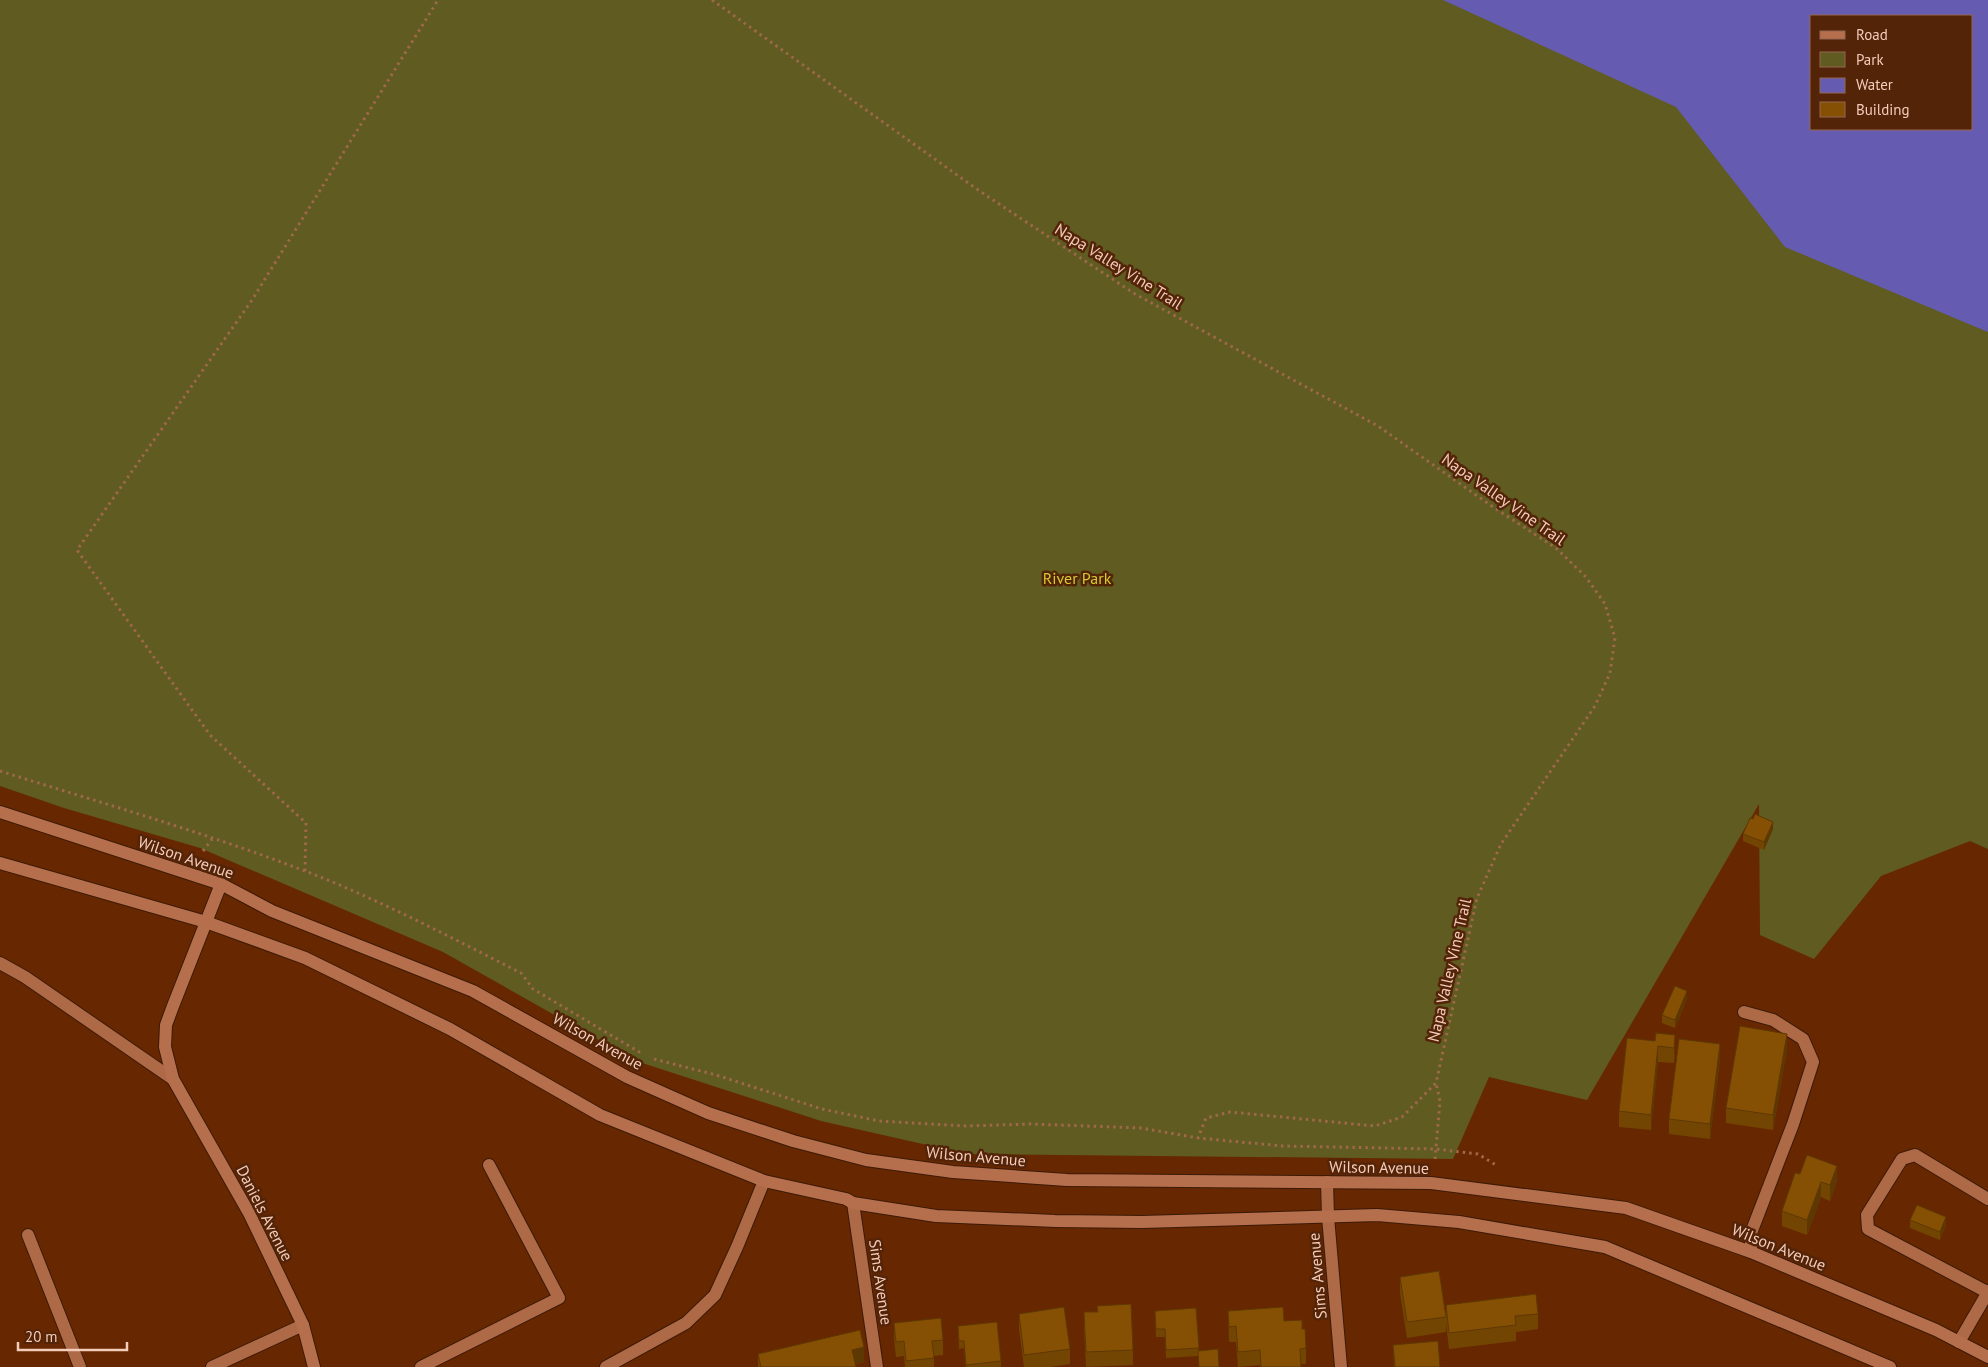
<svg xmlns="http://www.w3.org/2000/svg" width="1988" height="1367" viewBox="0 0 1988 1367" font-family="'PT Sans',sans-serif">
	<rect width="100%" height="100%" fill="#672801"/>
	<!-- green -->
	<polygon fill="#5f5b21" points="0,0 1507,0 1988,265 1988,849 1970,841 1881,876 1814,959 1760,935 1759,804 1587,1100 1489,1077 1453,1159 967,1154 821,1121 636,1061 443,952 200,848 64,808 0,786"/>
	<!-- water -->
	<path fill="#655cb2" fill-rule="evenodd" d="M 1443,0 L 1988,0 L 1988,332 L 1785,247 L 1676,107 ZM 1812,16 L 1972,16 L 1972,129 L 1812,129 Z"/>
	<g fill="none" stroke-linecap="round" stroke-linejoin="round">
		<defs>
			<g id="lane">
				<polyline points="1744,1012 1773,1020 1803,1039 1813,1062 1793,1124 1751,1233 1751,1252"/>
				<polyline points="1988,1199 1915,1155 1902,1159 1867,1215 1868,1229 1987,1292 1988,1291"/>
				<polyline points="28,1235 80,1367"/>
				<polyline points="1959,1342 1988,1292"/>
				<polyline points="212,1367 303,1325"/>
				<polyline points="421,1367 559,1298 489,1165"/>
			</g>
			<g id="street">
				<polyline points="0,963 25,977 173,1079"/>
				<polyline points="1327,1182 1328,1217 1341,1367"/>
				<polyline points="853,1203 877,1367"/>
				<polyline points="606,1367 686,1323 715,1295 737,1247 764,1181"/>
			</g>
			<g id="secondary">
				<polyline points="0,812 221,884 272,911 473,991 627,1077 708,1113 793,1141 866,1160 953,1172 1067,1180 1431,1183 1626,1208 1751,1252 1936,1330 1988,1357"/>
				<polyline points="0,863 206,922 305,958 450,1029 600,1115 764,1181 846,1199 853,1203 936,1216 1055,1221 1142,1222 1377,1215 1459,1222 1605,1247 1890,1367"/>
				<polyline points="221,884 173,1006 166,1025 165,1047 173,1079 249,1213 303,1325 314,1367"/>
			</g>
		</defs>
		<!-- lane casing -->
		<use href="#lane" stroke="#3c1a08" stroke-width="14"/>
		<!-- street casing -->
		<use href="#street" stroke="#3c1a08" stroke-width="14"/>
		<!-- secondary casing -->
		<use href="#secondary" stroke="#3c1a08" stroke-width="14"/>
		<!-- path -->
		<g stroke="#9e6849" stroke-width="3" stroke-dasharray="2.5 4" stroke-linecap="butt">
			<polyline points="712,0 981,192 1135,294 1378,426 1493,507 1556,548 1586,577 1605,604 1615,638 1610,673 1595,706 1501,844 1477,898 1436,1083 1402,1117 1375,1126 1230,1112 1206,1118 1198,1138"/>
			<path d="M 0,771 C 102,803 206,833 305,871 C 380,900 450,937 521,973 L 533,989 L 641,1053"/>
			<polyline points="203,851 212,839"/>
			<polyline points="305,871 306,823 210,735 77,550 252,300 438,0"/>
			<polyline points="654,1059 716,1075 822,1109 879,1121 966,1126 1031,1124 1141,1128 1198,1138 1283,1146 1436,1149 1478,1154 1496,1165"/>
			<polyline points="1435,1159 1440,1101 1436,1083"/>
		</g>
		<!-- lane -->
		<use href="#lane" stroke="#ae6947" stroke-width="12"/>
		<!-- street -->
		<use href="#street" stroke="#ae6947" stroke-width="12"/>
		<!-- secondary -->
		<use href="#secondary" stroke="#b66f4c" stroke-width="12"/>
	</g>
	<!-- wall -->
	<g fill="#734503">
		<polygon points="1773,829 1764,850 1743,841 1743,834"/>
		<polygon points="1687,999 1675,1028 1662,1023 1662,1015"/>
		<polygon points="1675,1035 1675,1051 1674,1063 1658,1062 1651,1130 1619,1127 1619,1111 1655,1041"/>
		<polygon points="1787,1049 1773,1130 1726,1123 1726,1108"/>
		<polygon points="1720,1059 1710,1139 1669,1134 1669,1119"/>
		<polygon points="1795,1173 1837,1181 1830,1201 1821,1197 1807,1235 1782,1226 1782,1211"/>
		<polygon points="1910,1220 1946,1225 1940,1240 1910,1228"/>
		<polygon points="1400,1277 1446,1315 1446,1305 1538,1314 1538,1329 1516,1332 1516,1341 1449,1349 1446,1323 1446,1332 1407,1338 1400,1293"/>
		<polygon points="1097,1306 1133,1350 1133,1365 1086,1367 1084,1328 1084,1312 1097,1312"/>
		<polygon points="1196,1308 1199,1351 1219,1367 1199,1367 1198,1356 1166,1358 1165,1337 1156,1337 1155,1311"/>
		<polygon points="1228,1311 1284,1321 1302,1329 1306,1348 1306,1364 1300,1364 1301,1367 1260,1367 1260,1365 1238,1367 1236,1342 1229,1342"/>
		<polygon points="1019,1314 1070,1349 1070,1364 1050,1367 1024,1367 1019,1329"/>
		<polygon points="894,1323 943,1340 943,1355 934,1356 934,1367 905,1367 904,1356 896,1357 894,1338"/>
		<polygon points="958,1326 1001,1361 1001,1367 966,1367 964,1348 959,1349"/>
		<polygon points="1393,1345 1440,1367 1394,1367"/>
		<polygon points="758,1354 864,1362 855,1365 856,1367 758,1367"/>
	</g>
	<!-- shaded-wall -->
	<g fill="#5e3803">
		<polygon points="1773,822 1773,829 1764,850 1764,842"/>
		<polygon points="1687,991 1687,999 1675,1028 1675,1020"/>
		<polygon points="1787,1034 1787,1049 1773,1130 1773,1115"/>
		<polygon points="1675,1035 1675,1051 1674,1063 1674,1048"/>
		<polygon points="1720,1044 1720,1059 1710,1139 1710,1124"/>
		<polygon points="1658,1046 1658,1062 1651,1130 1651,1115"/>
		<polygon points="1837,1166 1837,1181 1830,1201 1830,1185"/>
		<polygon points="1821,1182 1821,1197 1807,1235 1807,1220"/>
		<polygon points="1946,1217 1946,1225 1940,1240 1940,1232"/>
		<polygon points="864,1347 864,1362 852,1366 852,1350"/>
	</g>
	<!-- building -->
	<g fill="#865004" stroke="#5e3803">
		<polygon points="1755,814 1773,822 1764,842 1743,834 1750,818 1753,819"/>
		<polygon points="1675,986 1687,991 1675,1020 1662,1015"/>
		<polygon points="1740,1026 1787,1034 1773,1115 1726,1108"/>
		<polygon points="1656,1033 1675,1035 1674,1048 1658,1046 1651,1115 1619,1111 1627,1038 1655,1041"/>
		<polygon points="1679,1039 1720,1044 1710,1124 1669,1119"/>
		<polygon points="1807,1155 1837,1166 1830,1185 1821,1182 1807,1220 1782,1211 1795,1173 1800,1174"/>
		<polygon points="1917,1205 1946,1217 1940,1232 1910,1220"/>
		<polygon points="1439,1271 1446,1317 1407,1322 1400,1277"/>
		<polygon points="1536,1294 1538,1314 1515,1316 1516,1325 1449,1333 1446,1305"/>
		<polygon points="1131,1304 1133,1350 1086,1352 1084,1312 1098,1312 1097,1306"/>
		<polygon points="1064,1307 1070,1349 1024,1355 1019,1314"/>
		<polygon points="1283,1307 1284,1321 1302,1320 1302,1329 1305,1329 1306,1348 1300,1349 1301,1367 1261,1367 1260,1350 1238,1352 1236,1326 1229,1327 1228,1311"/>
		<polygon points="1196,1308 1199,1348 1166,1350 1165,1329 1156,1329 1155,1311"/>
		<polygon points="941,1318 943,1340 932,1341 934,1358 906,1361 904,1341 896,1342 894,1323"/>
		<polygon points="997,1322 1001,1361 966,1365 964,1341 959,1341 958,1326"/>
		<polygon points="860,1330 864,1347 852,1350 856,1367 761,1367 758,1354"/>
		<polygon points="1438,1341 1440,1367 1395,1367 1393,1345"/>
		<polygon points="1218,1349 1219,1367 1199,1367 1198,1351"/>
	</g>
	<g text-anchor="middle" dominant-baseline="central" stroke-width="5" stroke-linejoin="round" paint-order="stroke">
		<!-- street labels -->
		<g font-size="16" fill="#f3ccba" stroke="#542409">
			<text transform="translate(1119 266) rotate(32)">Napa Valley Vine Trail</text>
			<text transform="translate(1504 499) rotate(35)">Napa Valley Vine Trail</text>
			<text transform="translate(186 857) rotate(19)">Wilson Avenue</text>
			<text transform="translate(1449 970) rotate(-77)">Napa Valley Vine Trail</text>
			<text transform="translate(598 1041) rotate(29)">Wilson Avenue</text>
			<text transform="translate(976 1156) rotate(5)">Wilson Avenue</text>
			<text transform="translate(1379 1167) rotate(1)">Wilson Avenue</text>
			<text transform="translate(265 1213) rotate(63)">Daniels Avenue</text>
			<text transform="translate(1779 1247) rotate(22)">Wilson Avenue</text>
			<text transform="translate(1317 1276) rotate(-95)">Sims Avenue</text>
			<text transform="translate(881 1282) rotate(82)">Sims Avenue</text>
		</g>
		<!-- park labels -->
		<g font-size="16" fill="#d4cb32" stroke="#542409">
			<text x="1077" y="578">River Park</text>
		</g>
	</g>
	<!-- legend -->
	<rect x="1810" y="15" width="162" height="115" fill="#542409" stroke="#946750"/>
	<rect x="1820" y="31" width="25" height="8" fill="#b66f4c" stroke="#946750"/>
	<text x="1856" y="40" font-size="15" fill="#f3ccba">Road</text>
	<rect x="1820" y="52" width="25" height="15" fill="#5f5b21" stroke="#946750"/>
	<text x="1856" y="65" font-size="15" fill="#f3ccba">Park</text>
	<rect x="1820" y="78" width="25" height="15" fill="#655cb2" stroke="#946750"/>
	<text x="1856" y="90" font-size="15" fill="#f3ccba">Water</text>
	<rect x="1820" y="102" width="25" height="15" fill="#865004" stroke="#946750"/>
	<text x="1856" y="115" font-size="15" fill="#f3ccba">Building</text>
	<!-- scale -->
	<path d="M18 1342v8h109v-8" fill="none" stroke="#f3ccba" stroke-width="2.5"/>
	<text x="25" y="1342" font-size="15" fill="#f3ccba" stroke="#542409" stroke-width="4" paint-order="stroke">20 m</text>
</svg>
